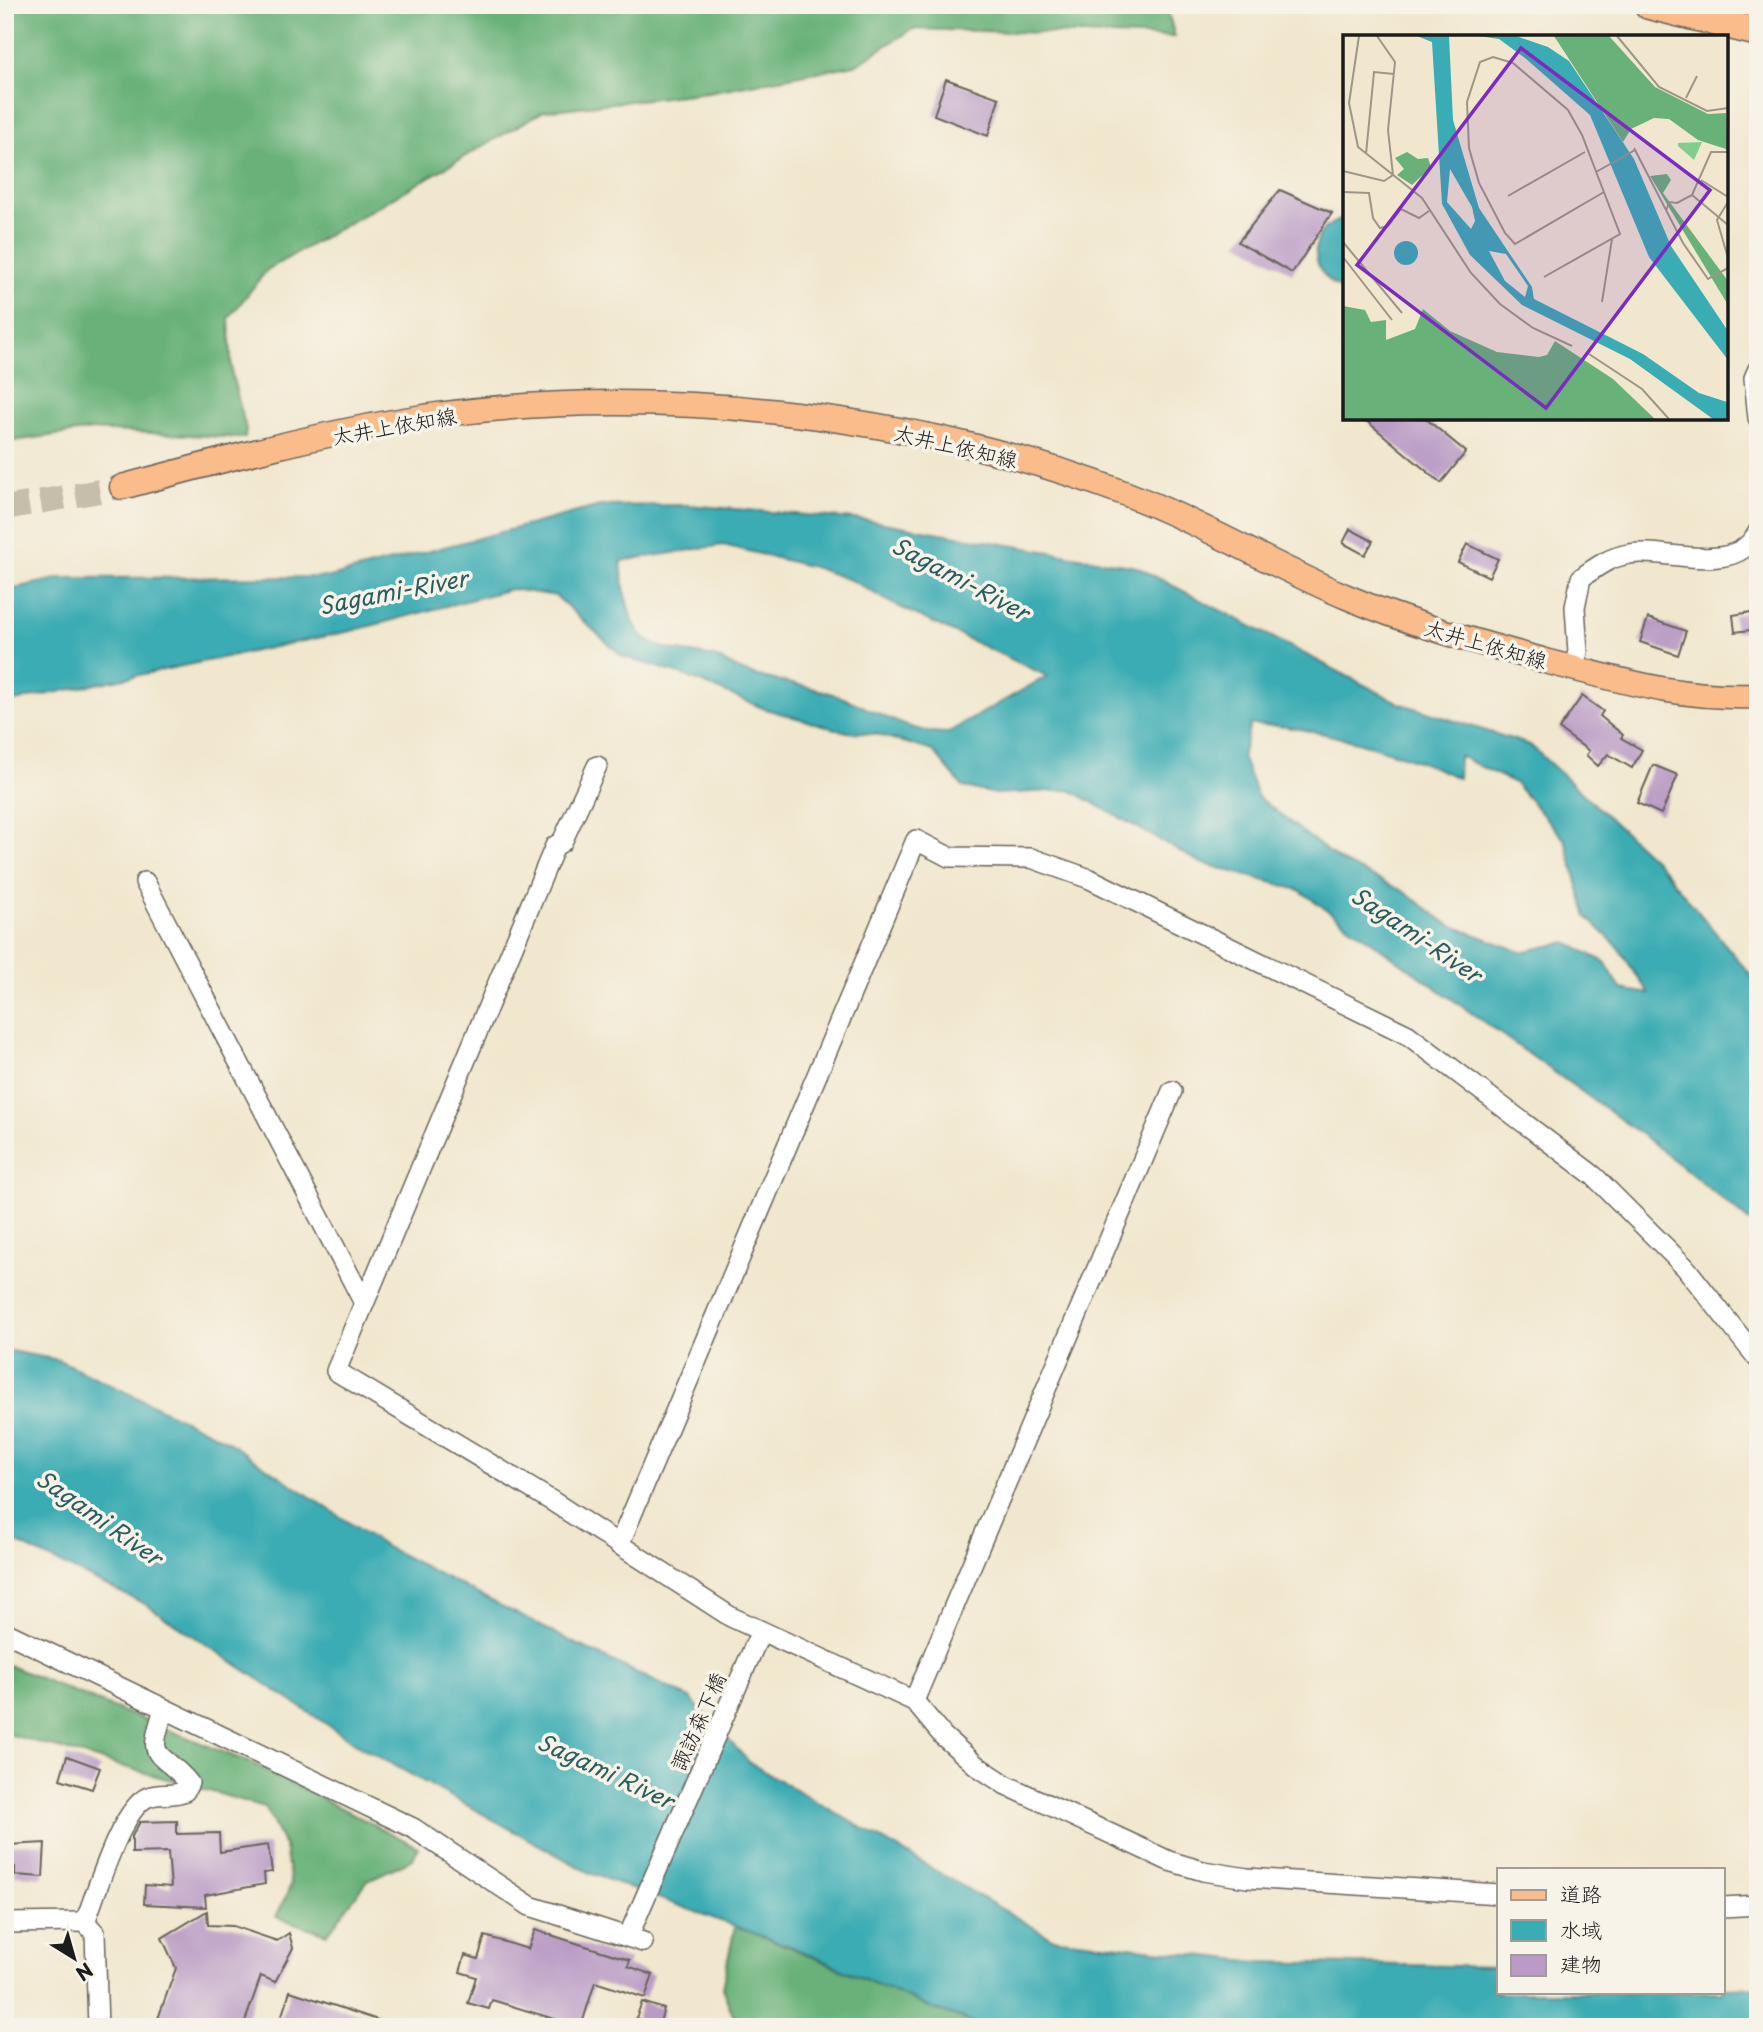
<svg xmlns="http://www.w3.org/2000/svg" width="1763" height="2032" viewBox="0 0 1763 2032" font-family="'Playpen Sans','Klee One',sans-serif">
	<rect width="100%" height="100%" fill="#f7f3e8"/>
	<filter id="ink" filterUnits="userSpaceOnUse"><feTurbulence type="fractalNoise" baseFrequency=".0143" numOctaves="2"/><feDisplacementMap in="SourceGraphic" scale="14" xChannelSelector="R" yChannelSelector="G"/><feConvolveMatrix kernelMatrix="1 2 1 2 8 2 1 2 1" color-interpolation-filters="sRGB"/></filter>
	<filter id="wash" filterUnits="userSpaceOnUse"><feTurbulence type="fractalNoise" baseFrequency=".00686" numOctaves="4" result="noise"/><feDisplacementMap in="SourceGraphic" scale="28" xChannelSelector="R" yChannelSelector="G"/><feGaussianBlur stdDeviation="1.57" result="paint"/><feColorMatrix in="noise" values="0 0 0 0 0 0 0 0 0 0 0 0 0 0 0 0 0 1.4 0 .05"/><feComposite in="paint" operator="in"/></filter>
	<g filter="url(#wash)">
		<rect width="100%" height="100%" fill="#f1e7ce"/>
		<!-- forest -->
		<g fill="#68b178" stroke="#42664a" stroke-width="2">
			<polygon points="5,5 1166,5 1175,37 913,29 855,65 708,92 544,111 267,270 229,318 232,375 246,429 245,438 92,430 5,442"/>
			<polygon points="5,1664 258,1766 418,1847 413,1859 368,1880 327,1934 276,1917 291,1885 285,1847 265,1807 5,1733"/>
			<path d="M 735,1926 C 820,1957 900,1998 985,2027 L 738,2027 L 722,1988 Z"/>
		</g>
		<!-- water -->
		<g fill="#3aacb3" stroke="#2b6468" stroke-width="2" fill-rule="evenodd">
			<path d="M 1345,219 L 1345,290 C 1308,277 1304,226 1345,219 Z"/>
			<path d="M 688,505 L 866,520 L 1137,567 L 1399,703 L 1530,745 L 1658,863 L 1758,984 L 1758,1228 L 1648,1139 L 1299,890 L 1201,863 L 1070,790 L 996,794 L 963,787 L 933,751 L 876,734 L 847,732 L 765,709 L 686,676 L 622,656 L 556,596 L 511,589 L 351,631 L 5,703 L 5,590 L 61,578 L 330,577 L 600,506 ZM 723,545 L 813,567 L 853,581 L 891,603 L 1047,676 L 947,733 C 908,733 877,711 841,697 C 812,685 778,683 748,673 C 736,670 726,661 714,657 C 691,651 655,653 640,633 C 626,615 623,582 621,561 ZM 1250,725 C 1306,723 1408,754 1458,778 L 1459,756 L 1515,783 L 1565,840 L 1587,917 L 1617,946 L 1649,994 L 1621,989 L 1605,962 L 1566,942 L 1521,952 L 1448,924 L 1403,891 L 1340,861 L 1258,797 L 1242,757 Z"/>
			<polygon points="5,1350 59,1360 224,1439 384,1546 568,1640 690,1698 750,1763 1052,1938 1258,1962 1499,1967 1499,1992 1723,1992 1723,1988 1758,1987 1758,2027 986,2027 933,2009 794,1948 590,1873 361,1747 145,1604 5,1537"/>
		</g>
		<g id="blocks">
			<!-- building -->
			<g fill="#ba9bc5">
				<polygon points="946,79 999,98 988,136 934,115"/>
				<polygon points="1280,190 1332,213 1292,273 1238,242"/>
				<polygon points="1363,418 1425,418 1466,452 1441,483"/>
				<polygon points="1350,529 1373,541 1365,555 1343,543"/>
				<polygon points="1467,544 1498,559 1489,577 1458,562"/>
				<polygon points="1758,611 1758,629 1735,632 1733,615"/>
				<polygon points="1648,618 1686,631 1678,655 1640,642"/>
				<polygon points="1582,696 1603,711 1600,716 1623,735 1621,738 1642,750 1632,768 1608,754 1598,766 1586,755 1589,751 1559,729"/>
				<polygon points="1653,765 1678,775 1661,814 1637,803"/>
				<polygon points="67,1756 100,1768 92,1789 60,1779"/>
				<polygon points="177,1821 177,1834 219,1833 220,1852 268,1845 272,1872 264,1873 265,1884 205,1895 206,1907 144,1904 145,1885 171,1887 168,1852 132,1853 132,1836 140,1822"/>
				<polygon points="45,1843 43,1877 15,1875 15,1867 7,1867 8,1845"/>
				<polygon points="207,1911 208,1925 233,1926 277,1941 289,1933 293,1948 275,1982 261,1976 243,2027 155,2027 176,1968 162,1938"/>
				<polygon points="535,1930 630,1960 628,1966 653,1975 645,1998 595,1982 581,2027 492,2000 489,2009 468,2003 476,1977 460,1972 465,1955 478,1959 485,1936 528,1949"/>
				<polygon points="290,1991 390,2024 390,2027 278,2027"/>
				<polygon points="642,2002 664,2009 659,2025 636,2018"/>
			</g>
		</g>
	</g>
	<g filter="url(#ink)">
		<use href="#blocks" fill-opacity="0" stroke="#67635a" stroke-width="2"/>
		<g fill="none" stroke-linecap="round" stroke-linejoin="round">
			<!-- major-tunnel -->
			<polyline stroke="#c6beaa" stroke-width="24" stroke-dasharray="24 12" stroke-linecap="butt" points="5,508 122,487"/>
			<defs>
				<g id="minor">
					<polyline points="1758,369 1754,378 1758,418"/>
					<path d="M 1573,668 L 1578,652 L 1575,607 L 1581,578 C 1596,567 1610,557 1629,554 C 1666,547 1734,578 1758,532"/>
					<polyline points="597,766 562,842 555,846 336,1371 552,1501 731,1617 914,1701 943,1736 977,1766 1006,1785 1169,1861 1203,1871 1247,1878 1499,1894"/>
					<polyline points="145,882 364,1303"/>
					<polyline points="619,1545 916,840 949,857 1031,858 1090,879 1408,1035 1594,1176 1685,1267 1758,1359"/>
					<polyline points="5,1632 413,1828 530,1906 643,1942"/>
					<polyline points="914,1701 1172,1091"/>
					<polyline points="1723,1907 1758,1905"/>
					<path d="M 85,1922 C 96,1894 121,1808 148,1797 C 160,1792 173,1797 185,1791 L 189,1783 C 160,1748 145,1764 164,1710"/>
					<polyline points="85,1922 95,1933 98,2027"/>
					<polyline points="5,1923 85,1922"/>
					<polyline points="628,1937 761,1631"/>
				</g>
				<path id="major" d="M 122,487 C 226,459 331,430 437,415 C 660,385 913,413 1124,493 C 1201,522 1271,565 1347,597 C 1413,625 1481,643 1549,662 C 1624,681 1679,699 1758,696"/>
				<polyline id="highway" points="1649,5 1758,32"/>
			</defs>
			<!-- minor casing -->
			<use href="#minor" stroke="#67635a" stroke-width="22"/>
			<!-- major casing -->
			<use href="#major" stroke="#67635a" stroke-width="27"/>
			<!-- highway casing -->
			<use href="#highway" stroke="#67635a" stroke-width="31"/>
			<!-- minor -->
			<use href="#minor" stroke="#fff" stroke-width="19"/>
			<!-- major -->
			<use href="#major" stroke="#fabc8b" stroke-width="24"/>
			<!-- highway -->
			<use href="#highway" stroke="#fabc8b" stroke-width="28"/>
		</g>
	</g>
	<g text-anchor="middle" dominant-baseline="central" stroke-width="7" stroke-linejoin="round" paint-order="stroke">
		<!-- street labels -->
		<g font-size="21" fill="#1c1c1c" stroke="#f7f3e8">
			<text transform="translate(394 425) rotate(-10)">太井上依知線</text>
			<text transform="translate(956 445) rotate(13)">太井上依知線</text>
			<text transform="translate(1486 643) rotate(16)">太井上依知線</text>
			<text transform="translate(697 1721) rotate(-66)">諏訪森下橋</text>
		</g>
		<!-- water labels -->
		<g font-size="23" font-style="italic" fill="#2a5d60" stroke="#f7f3e8">
			<text transform="translate(961 578) rotate(28)">Sagami-River</text>
			<text transform="translate(393 591) rotate(-11)">Sagami-River</text>
			<text transform="translate(1417 934) rotate(34)">Sagami-River</text>
			<text transform="translate(100 1517) rotate(35)">Sagami River</text>
			<text transform="translate(606 1770) rotate(25)">Sagami River</text>
		</g>
	</g>
	<!-- overview -->
	<g transform="translate(1343 35)">
		<rect width="385" height="385" fill="#f1e7ce"/>
		<path d="M 359,107 L 351,125 L 335,111 L 335,108 Z" fill="#80ce8d"/>
		<path d="M 211,1 L 266,1 L 312,52 L 365,79 L 383,78 L 385,119 L 383,114 L 355,105 L 326,84 L 311,83 L 288,94 L 280,107 ZM 64,117 L 75,124 L 85,123 L 88,132 L 69,150 L 54,140 L 61,134 L 52,123 ZM 324,139 L 328,145 L 320,158 L 385,246 L 385,270 L 307,141 ZM 0,271 L 22,275 L 28,287 L 43,285 L 43,305 L 72,294 L 80,274 L 107,296 L 154,317 L 196,322 L 204,320 L 212,306 L 270,344 L 312,384 L 0,384 Z" fill="#68b178"/>
		<path d="M 74,1 L 106,1 L 110,85 L 136,173 L 189,252 L 191,264 L 300,319 L 356,358 L 384,367 L 385,384 L 370,384 L 287,324 L 179,270 L 127,220 L 99,169 L 89,7 ZM 107,134 L 129,172 L 132,186 L 128,194 L 104,167 ZM 146,216 L 163,219 L 185,251 L 182,262 L 162,246 ZM 136,1 L 173,1 L 205,12 L 226,26 L 291,124 L 328,211 L 385,296 L 385,325 L 306,222 L 247,80 L 182,23 L 156,4 ZM51 218a12 12 0 1 1 24 0a12 12 0 1 1-24 0Z" fill="#3aacb3" fill-rule="evenodd"/>
		<path fill="none" stroke="#9c9687" stroke-width="2" d="M 16,1 L 6,68 L 15,112 L 79,163 L 128,238 L 157,269 L 190,293 L 229,311M 274,1 L 316,52 L 364,76 L 385,73M 343,63 L 354,41M 291,113 L 340,208 L 365,244 L 385,233M 23,119 L 31,37 L 51,39M 0,136 L 41,146 L 50,140 L 45,95 L 52,27 L 34,1M 253,137 L 292,115M 358,145 L 385,162M 0,157 L 26,158 L 30,183 L 37,193 L 45,191 L 58,174 L 76,183 L 86,176M 349,160 L 385,190M 165,161 L 242,117M 385,167 L 374,185 L 385,223M 323,176 L 326,167 L 334,168 L 349,160 L 368,117 L 385,117M 0,207 L 59,278M 0,222 L 49,285M 201,242 L 277,199 L 239,100 L 225,75 L 170,28 L 150,22 L 137,27 L 124,67 L 126,113 L 136,148 L 162,198 L 172,209 L 261,157M 259,267 L 269,204M 246,319 L 299,354 L 326,384"/>
		<path fill="#7b2cbf" fill-opacity="0.15" stroke="#7b2cbf" stroke-width="3.5" d="M 178,13 L 367,155 L 203,373 L 14,230 Z"/>
		<rect width="385" height="385" fill="none" stroke="#1c1c1c" stroke-width="3.5"/>
	</g>
	<!-- margin -->
	<rect width="1763" height="2032" fill="none" stroke="#f7f3e8" stroke-width="28"/>
	<!-- legend -->
	<rect x="1497" y="1868" width="228" height="126" fill="#f7f3e8" stroke="#9f9d96" stroke-width="2"/>
	<rect x="1511" y="1890" width="35" height="10" fill="#fabc8b" stroke="#9f9d96" stroke-width="2"/>
	<text x="1560" y="1902" font-size="21" fill="#1c1c1c">道路</text>
	<rect x="1511" y="1920" width="35" height="21" fill="#3aacb3" stroke="#9f9d96" stroke-width="2"/>
	<text x="1560" y="1938" font-size="21" fill="#1c1c1c">水域</text>
	<rect x="1511" y="1955" width="35" height="21" fill="#ba9bc5" stroke="#9f9d96" stroke-width="2"/>
	<text x="1560" y="1972" font-size="21" fill="#1c1c1c">建物</text>
	<!-- north arrow -->
	<g transform="translate(74 1958) rotate(143)" stroke="#f7f3e8" stroke-width="5" paint-order="stroke">
	<path d="M0-5L12 26L0 18L-12 26Z" fill="#1c1c1c"/>
	<text y="-10" font-size="19" font-weight="bold" text-anchor="middle" fill="#1c1c1c">N</text>
	</g>
</svg>
